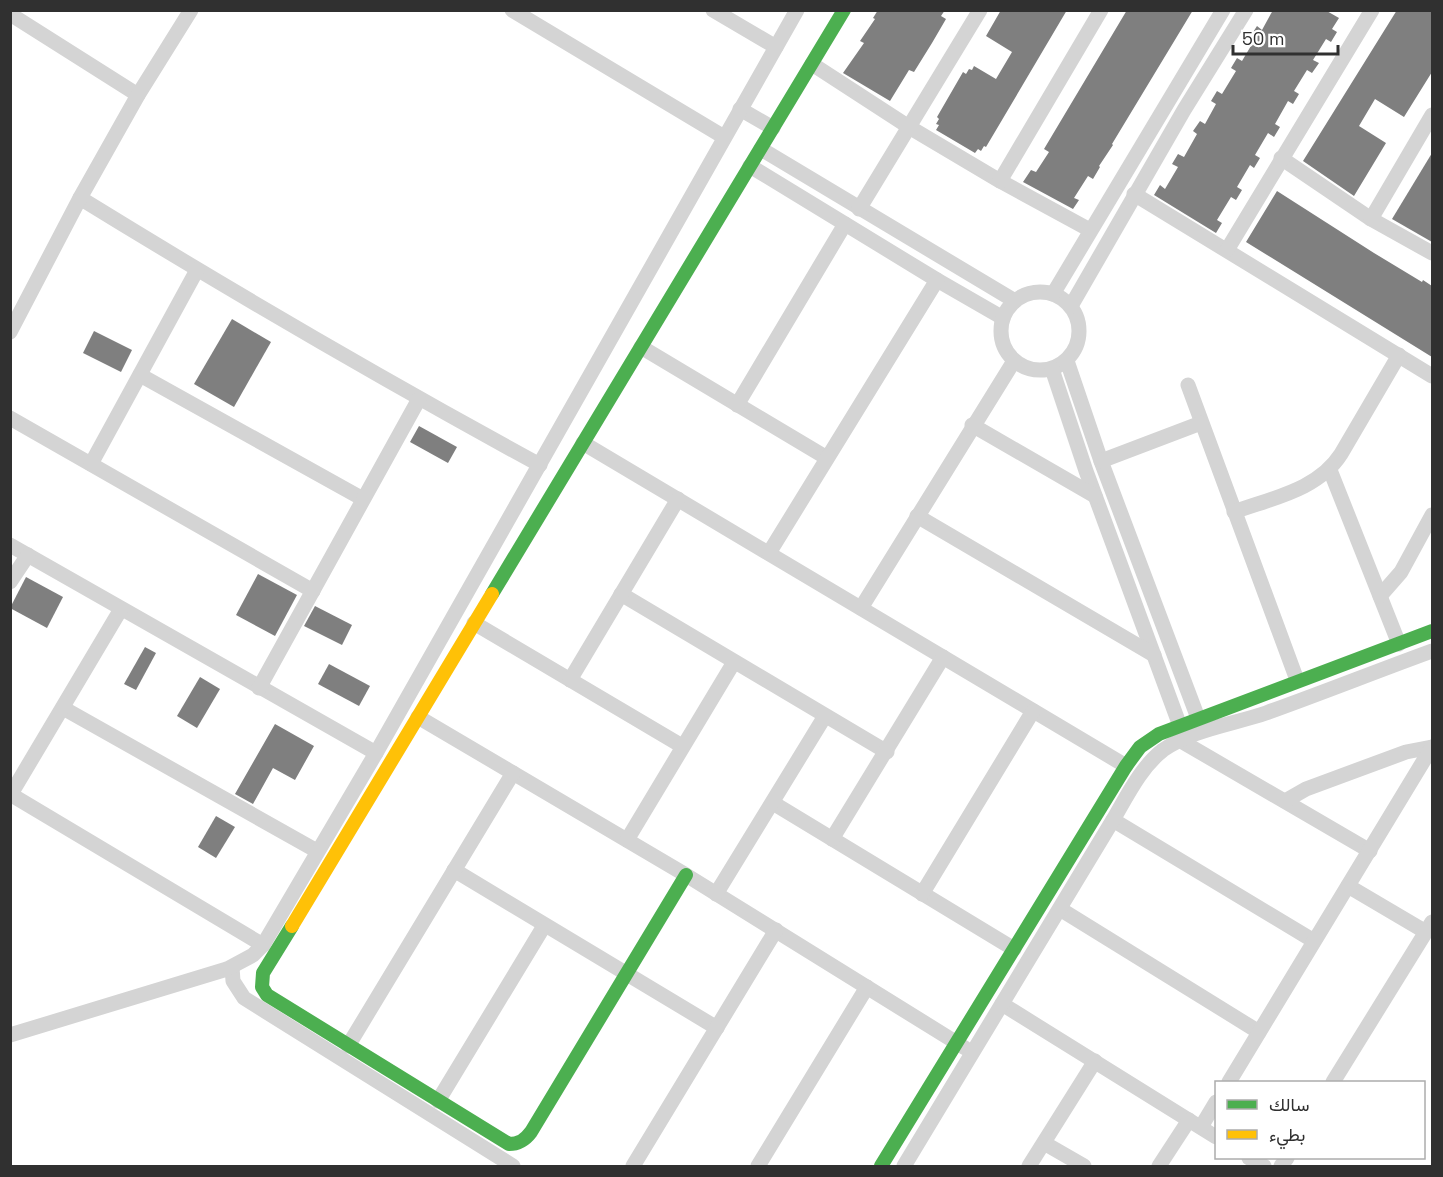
<svg xmlns="http://www.w3.org/2000/svg" width="1443" height="1177" viewBox="0 0 1443 1177" font-family="'Space Grotesk',Vazirmatn,sans-serif">
	<rect width="100%" height="100%" fill="#fff"/>
	<!-- building -->
	<g fill="#7f7f7f">
		<polygon points="878,10 945,10 941,16 946,19 932,43 914,72 909,70 890,101 843,73 864,43 860,41 875,19 873,18"/>
		<polygon points="1001,10 1067,10 986,147 984,146 981,151 978,149 975,153 936,130 939,125 936,124 939,119 937,117 963,72 966,74 969,69 972,70 974,66 996,79 1012,52 986,36"/>
		<polygon points="1127,10 1193,10 1112,144 1113,145 1099,166 1100,167 1093,179 1088,176 1074,198 1079,200 1073,209 1023,182 1031,170 1036,172 1049,152 1044,149"/>
		<polygon points="1273,10 1325,10 1339,18 1332,29 1337,32 1331,42 1326,39 1313,60 1319,63 1312,73 1307,70 1294,91 1299,94 1293,104 1288,101 1275,124 1280,127 1274,137 1268,133 1255,155 1260,158 1254,168 1250,165 1237,187 1242,190 1236,200 1231,197 1217,220 1222,223 1216,233 1154,195 1160,185 1165,189 1178,167 1172,164 1178,154 1184,157 1197,134 1193,131 1200,121 1205,124 1216,104 1211,101 1217,91 1222,94 1236,71 1231,68 1237,58 1242,61 1255,39 1250,37 1257,26 1262,30"/>
		<polygon points="1397,10 1432,10 1432,72 1404,117 1375,99 1359,126 1386,143 1354,196 1303,161"/>
		<polygon points="1432,153 1432,242 1392,219"/>
		<polygon points="1277,191 1374,253 1422,282 1423,280 1432,286 1432,357 1246,242"/>
		<polygon points="232,319 271,342 234,407 194,384"/>
		<polygon points="94,331 132,350 121,372 83,353"/>
		<polygon points="419,426 457,447 448,463 410,442"/>
		<polygon points="258,574 297,595 275,636 236,615"/>
		<polygon points="26,577 63,597 47,628 10,608"/>
		<polygon points="315,606 352,625 342,645 304,626"/>
		<polygon points="145,647 156,653 136,690 124,684"/>
		<polygon points="329,664 370,686 359,706 318,684"/>
		<polygon points="200,677 220,689 197,728 177,716"/>
		<polygon points="275,724 314,746 295,780 273,768 253,804 235,794"/>
		<polygon points="216,816 235,827 216,858 198,847"/>
	</g>
	<g fill="none" stroke-linecap="round" stroke-linejoin="round">
		<!-- street -->
		<g stroke="#d4d4d4" stroke-width="15">
			<polyline points="512,10 724,137"/>
			<polyline points="713,10 776,47"/>
			<polyline points="10,14 138,95"/>
			<polyline points="812,64 909,127 1000,181 1090,230"/>
			<polyline points="740,109 773,128"/>
			<polyline points="761,149 1015,301"/>
			<polyline points="1281,158 1371,219 1432,253"/>
			<polyline points="750,166 937,280 1003,318"/>
			<polyline points="1000,181 1101,10"/>
			<polyline points="1134,194 1432,376"/>
			<path d="M 80,198 C 231,291 384,380 540,465"/>
			<polyline points="859,209 980,10"/>
			<polyline points="1371,219 1432,115"/>
			<polyline points="1227,250 1372,10"/>
			<circle cx="1040" cy="331" r="39"/>
			<polyline points="1053,294 1223,10"/>
			<polyline points="1071,306 1184,110 1246,10"/>
			<polyline points="10,332 80,198 138,95 191,10"/>
			<polyline points="641,347 827,458"/>
			<polyline points="1067,361 1101,461 1198,718"/>
			<polyline points="1052,369 1086,471 1180,726"/>
			<polyline points="140,375 363,499"/>
			<polyline points="1188,385 1297,680"/>
			<polyline points="737,405 845,224"/>
			<polyline points="10,418 313,591"/>
			<polyline points="972,425 1095,496"/>
			<polyline points="583,443 1126,766"/>
			<polyline points="1101,461 1201,423"/>
			<polyline points="91,464 197,270"/>
			<polyline points="1330,470 1399,644"/>
			<path d="M 1234,512 C 1272,498 1318,490 1341,454 L 1399,355"/>
			<polyline points="917,516 1154,655"/>
			<polyline points="10,545 376,753"/>
			<polyline points="769,553 937,280"/>
			<polyline points="10,582 28,555"/>
			<polyline points="621,594 887,752"/>
			<polyline points="1380,596 1401,572 1432,515"/>
			<polyline points="861,608 1014,361"/>
			<polyline points="474,623 682,746"/>
			<polyline points="570,680 678,499"/>
			<polyline points="259,688 419,399"/>
			<polyline points="63,708 317,851"/>
			<polyline points="418,717 686,875 965,1048"/>
			<polyline points="1181,741 1370,851"/>
			<polyline points="10,794 263,945"/>
			<polyline points="11,794 121,609"/>
			<polyline points="1285,801 1306,789 1406,752 1432,747"/>
			<polyline points="773,803 1014,949"/>
			<polyline points="1113,820 1314,941"/>
			<polyline points="832,839 943,657"/>
			<polyline points="627,840 734,662"/>
			<polyline points="454,870 717,1028"/>
			<polyline points="1348,886 1426,932"/>
			<polyline points="716,894 825,716"/>
			<polyline points="922,894 1033,711"/>
			<polyline points="1060,909 1259,1032"/>
			<polyline points="232,967 233,981 244,998 513,1166"/>
			<polyline points="1002,1004 1216,1137"/>
			<polyline points="10,1035 227,969 253,955 263,945 376,753 797,10"/>
			<polyline points="348,1046 513,773"/>
			<polyline points="1229,1082 1432,747"/>
			<polyline points="1333,1082 1432,922"/>
			<polyline points="438,1101 544,926"/>
			<polyline points="1201,1127 1216,1102"/>
			<polyline points="1044,1143 1084,1166"/>
			<polyline points="1249,1158 1264,1166"/>
			<polyline points="633,1166 776,930"/>
			<polyline points="758,1166 867,987"/>
			<path d="M 904,1166 L 1113,820 C 1127,796 1141,767 1163,750 C 1191,730 1234,724 1266,713 C 1322,693 1377,671 1432,651"/>
			<polyline points="1029,1166 1095,1061"/>
			<polyline points="1159,1166 1189,1120"/>
			<polyline points="1281,1166 1287,1158"/>
		</g>
		<!-- fast -->
		<g stroke="#4caf50" stroke-width="14">
			<polyline points="492,594 844,10"/>
			<path d="M 292,926 L 263,973 L 262,987 L 267,995 L 509,1144 C 519,1144 525,1140 531,1132 L 686,875"/>
			<polyline points="881,1166 1126,766 1140,747 1159,734 1432,631"/>
		</g>
		<!-- slow -->
		<polyline stroke="#ffc107" stroke-width="14" points="292,926 492,594"/>
	</g>
	<!-- border -->
	<rect width="1443" height="1177" fill="none" stroke="#303030" stroke-width="24"/>
	<!-- legend -->
	<rect x="1215" y="1081" width="210" height="78" fill="#ffffff" stroke="#acacac" stroke-width="1.5"/>
	<rect x="1227" y="1100" width="30" height="9" fill="#4caf50" stroke="#acacac" stroke-width="1.5"/>
	<text x="1269" y="1111" font-size="18" fill="#303030">سالك</text>
	<rect x="1227" y="1130" width="30" height="9" fill="#ffc107" stroke="#acacac" stroke-width="1.5"/>
	<text x="1269" y="1141" font-size="18" fill="#303030">بطيء</text>
	<!-- scale -->
	<path d="M1233 45v9h105v-9" fill="none" stroke="#303030" stroke-width="3"/>
	<text x="1242" y="45" font-size="18" fill="#303030" stroke="#ffffff" stroke-width="4.5" paint-order="stroke">50 m</text>
</svg>
